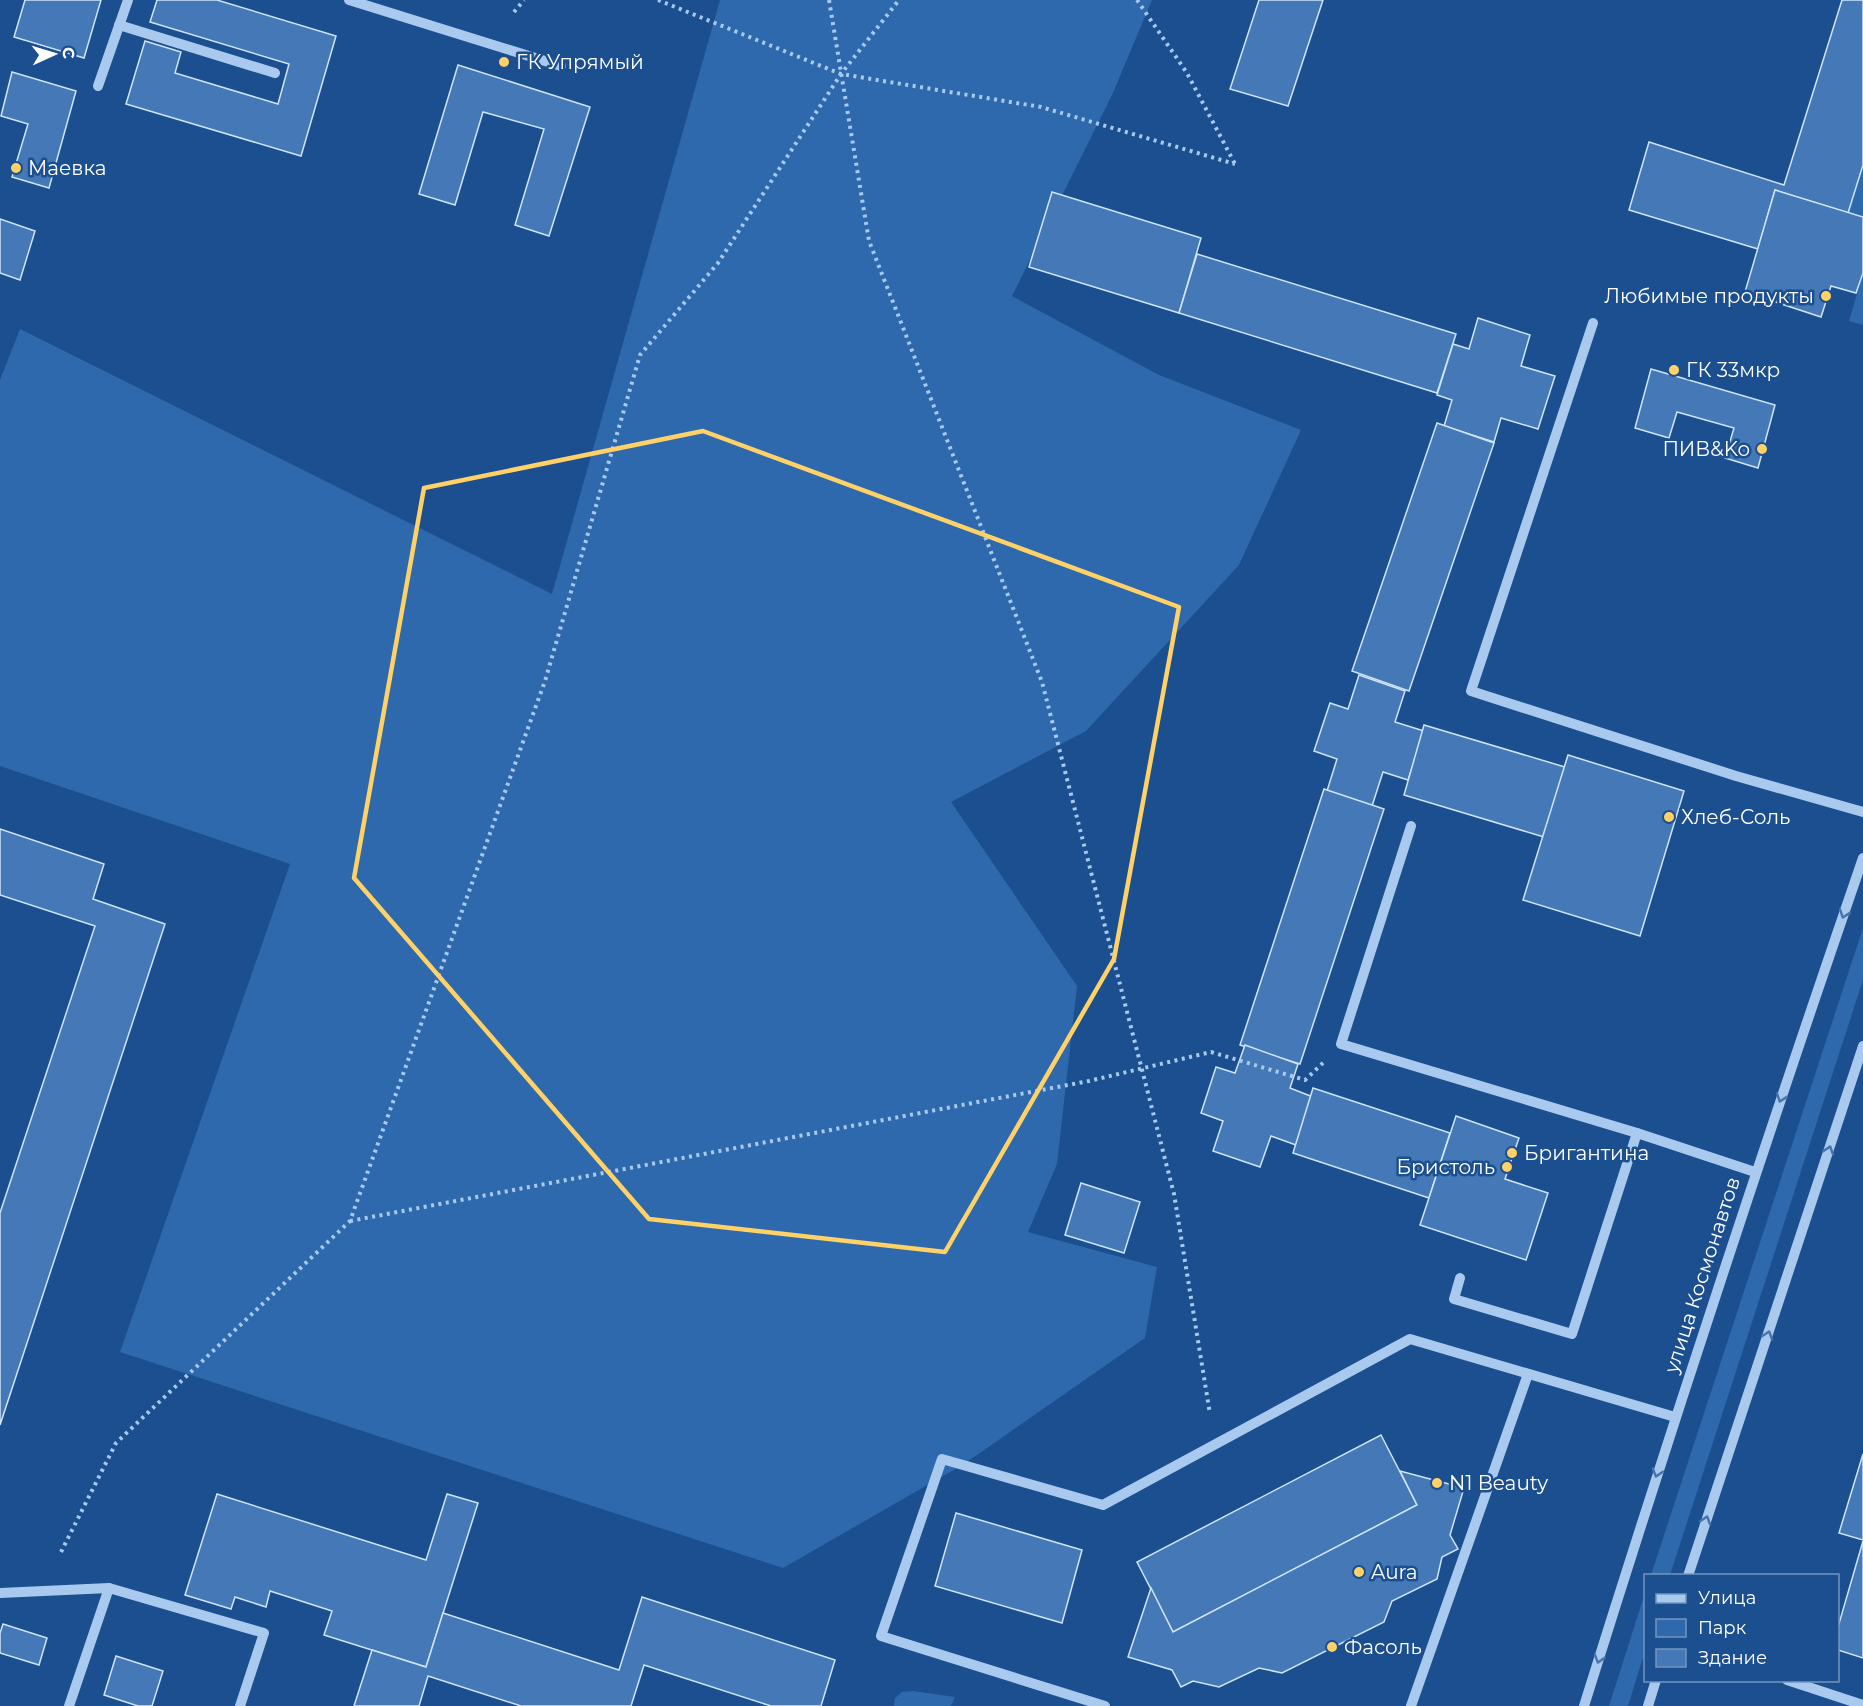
<svg xmlns="http://www.w3.org/2000/svg" width="1863" height="1706" viewBox="0 0 1863 1706" font-family="Montserrat,sans-serif">
	<rect width="100%" height="100%" fill="#1b4f8f"/>
	<!-- green -->
	<g fill="#2e69ad">
		<polygon points="720,0 1152,0 1112,95 1012,296 1159,375 1301,430 1239,565 1086,731 951,802 1077,986 1057,1164 1028,1232 1157,1267 1145,1338 964,1464 783,1568 120,1352 290,864 0,766 0,380 20,329 552,594"/>
		<polygon points="1863,165 1863,217 1848,213"/>
		<polygon points="1863,273 1863,325 1849,321"/>
		<polygon points="1863,928 1863,980 1670,1575 1651,1575"/>
		<polygon points="1645,1593 1645,1651 1628,1706 1609,1706"/>
		<polygon points="913,1691 955,1697 951,1706 894,1706 895,1698 902,1692"/>
	</g>
	<!-- building -->
	<g fill="#4478b7" stroke="#cfe3fa" stroke-width="1.5">
		<polygon points="25,0 101,0 84,58 14,37"/>
		<polygon points="157,0 217,0 336,36 301,156 126,104 145,41 181,52 175,73 278,104 289,64 150,22"/>
		<polygon points="1259,0 1323,0 1288,106 1230,89"/>
		<polygon points="1842,0 1863,0 1863,165 1848,213 1775,190 1758,249 1629,210 1649,142 1784,185"/>
		<polygon points="458,65 590,107 549,236 515,225 544,129 483,112 455,205 419,194"/>
		<polygon points="12,72 76,91 49,188 12,177 28,124 1,116"/>
		<polygon points="1775,190 1863,217 1863,273 1856,293 1831,286 1821,317 1745,292"/>
		<polygon points="1052,192 1201,238 1179,313 1029,267"/>
		<polygon points="0,219 35,231 20,280 0,273"/>
		<polygon points="1197,254 1456,334 1437,393 1179,313"/>
		<polygon points="1478,318 1530,335 1521,366 1555,376 1538,429 1501,418 1494,442 1444,426 1452,400 1437,395 1453,344 1469,349"/>
		<polygon points="1651,369 1775,405 1758,468 1725,458 1734,428 1677,412 1669,438 1635,428"/>
		<polygon points="1437,423 1494,443 1409,691 1352,671"/>
		<polygon points="1359,675 1405,691 1395,722 1424,731 1408,780 1383,772 1372,806 1327,791 1337,759 1314,751 1330,703 1348,709"/>
		<polygon points="1424,725 1565,767 1544,837 1404,795"/>
		<polygon points="1568,755 1684,791 1640,936 1523,900"/>
		<polygon points="1324,789 1384,809 1300,1064 1240,1045"/>
		<polygon points="0,829 104,864 93,899 165,924 0,1425 0,1213 95,926 0,895"/>
		<polygon points="1245,1045 1298,1064 1290,1088 1313,1097 1296,1145 1271,1136 1260,1167 1213,1151 1223,1121 1201,1113 1216,1067 1235,1073"/>
		<polygon points="1313,1088 1450,1133 1429,1198 1293,1153"/>
		<polygon points="1456,1116 1519,1138 1505,1179 1548,1193 1526,1260 1420,1225"/>
		<polygon points="1081,1183 1140,1202 1124,1253 1065,1235"/>
		<polygon points="1381,1435 1417,1505 1173,1632 1137,1562"/>
		<polygon points="1863,1454 1863,1540 1839,1533"/>
		<polygon points="1400,1471 1464,1488 1450,1535 1458,1549 1442,1557 1437,1579 1392,1601 1384,1622 1282,1673 1259,1668 1219,1687 1193,1681 1181,1687 1172,1670 1128,1657 1151,1588 1173,1632 1417,1505"/>
		<polygon points="217,1494 426,1560 447,1494 478,1503 426,1667 324,1635 332,1611 270,1591 266,1607 235,1597 231,1609 185,1595"/>
		<polygon points="956,1513 1082,1550 1062,1623 935,1586"/>
		<polygon points="1863,1541 1863,1658 1838,1650 1838,1627"/>
		<polygon points="642,1597 835,1660 821,1706 771,1706 644,1665 631,1706 521,1706 428,1676 419,1706 354,1706 372,1650 426,1667 443,1613 619,1670"/>
		<polygon points="3,1624 47,1638 39,1665 0,1653 0,1633"/>
		<polygon points="116,1656 163,1671 152,1706 138,1706 104,1695"/>
	</g>
	<g fill="none" stroke-linecap="round" stroke-linejoin="round">
		<!-- path -->
		<g stroke="#a9c9ee" stroke-width="4" stroke-dasharray="3 4.5" stroke-linecap="butt">
			<polyline points="658,0 841,74 1041,107 1235,164"/>
			<polyline points="829,0 869,241 1042,682 1174,1194 1210,1414"/>
			<polyline points="1137,0 1187,73 1235,164"/>
			<polyline points="514,12 524,0"/>
			<polyline points="350,1221 1089,1081 1211,1052 1305,1080 1326,1060"/>
			<polyline points="61,1552 116,1443 350,1221 545,681 640,355 718,263 841,74 899,0"/>
		</g>
		<!-- minor -->
		<g stroke="#a9c9ee" stroke-width="10">
			<polyline points="349,0 561,66"/>
			<polyline points="119,25 275,73"/>
			<polyline points="98,86 128,0"/>
			<polyline points="1593,323 1471,691 1736,776 1863,812"/>
			<polyline points="1411,826 1341,1044 1637,1133 1755,1172"/>
			<polyline points="1460,1278 1454,1299 1572,1334 1637,1133"/>
			<polyline points="1688,1576 1863,1046"/>
			<polyline points="0,1593 109,1588 264,1633 240,1706"/>
			<polyline points="1787,1680 1863,1705"/>
			<polyline points="69,1706 109,1588"/>
			<polyline points="1105,1706 881,1636 942,1459 1103,1505 1410,1339 1675,1417"/>
			<polyline points="1411,1706 1528,1374"/>
			<path d="M 1584,1706 C 1673,1422 1766,1140 1863,858"/>
			<polyline points="1648,1706 1656,1680"/>
		</g>
	</g>
	<!-- one-way arrows -->
	<defs><path id="oneway-chevron" d="M-2-3.5L2.5 0L-2 3.5" fill="none" stroke-width="1.6" stroke-linecap="round" stroke-linejoin="round" transform="scale(1.5)"/></defs>
	<g stroke="#4674ac">
		<use href="#oneway-chevron" transform="translate(1844 914) rotate(109)"/>
		<use href="#oneway-chevron" transform="translate(1781 1098) rotate(109)"/>
		<use href="#oneway-chevron" transform="translate(1829 1150) rotate(-72)"/>
		<use href="#oneway-chevron" transform="translate(1768 1335) rotate(-72)"/>
		<use href="#oneway-chevron" transform="translate(1657 1473) rotate(107)"/>
		<use href="#oneway-chevron" transform="translate(1706 1520) rotate(-72)"/>
		<use href="#oneway-chevron" transform="translate(1599 1659) rotate(107)"/>
	</g>
	<!-- marked area -->
	<path fill="none" stroke="#ffd166" stroke-width="4.5" stroke-linejoin="round" d="M 703,431 L 1179,607 L 1114,959 L 945,1252 L 649,1219 L 354,878 L 424,488 Z"/>
	<!-- markers -->
	<g fill="#ffd166" stroke="#1b4f8f" stroke-width="2">
		<circle cx="504" cy="62" r="6"/>
		<circle cx="16" cy="168" r="6"/>
		<circle cx="1826" cy="296" r="6"/>
		<circle cx="1674" cy="370" r="6"/>
		<circle cx="1762" cy="449" r="6"/>
		<circle cx="1669" cy="817" r="6"/>
		<circle cx="1512" cy="1153" r="6"/>
		<circle cx="1507" cy="1167" r="6"/>
		<circle cx="1437" cy="1483" r="6"/>
		<circle cx="1359" cy="1572" r="6"/>
		<circle cx="1332" cy="1647" r="6"/>
	</g>
	<g text-anchor="middle" dominant-baseline="central" stroke-width="5" stroke-linejoin="round" paint-order="stroke">
		<!-- poi labels -->
		<g font-size="20" fill="#fff" stroke="#1b4f8f" text-anchor="start">
			<text x="516" y="62">ГК Упрямый</text>
			<text x="28" y="168">Маевка</text>
			<text x="1814" y="296" text-anchor="end">Любимые продукты</text>
			<text x="1686" y="370">ГК 33мкр</text>
			<text x="1750" y="449" text-anchor="end">ПИВ&amp;Ko</text>
			<text x="1681" y="817">Хлеб-Соль</text>
			<text x="1524" y="1153">Бригантина</text>
			<text x="1495" y="1167" text-anchor="end">Бристоль</text>
			<text x="1449" y="1483">N1 Beauty</text>
			<text x="1371" y="1572">Aura</text>
			<text x="1344" y="1647">Фасоль</text>
		</g>
		<!-- street labels -->
		<g font-size="20" fill="#fff" stroke="#1b4f8f">
			<text transform="translate(1702 1275) rotate(-72)">улица Космонавтов</text>
		</g>
	</g>
	<!-- legend -->
	<rect x="1644" y="1574" width="195" height="108" fill="#1b4f8f" stroke="#7695bc" stroke-width="1.5"/>
	<rect x="1656" y="1594" width="30" height="9" fill="#a9c9ee" stroke="#7695bc" stroke-width="1.5"/>
	<text x="1698" y="1604" font-size="18" fill="#ffffff">Улица</text>
	<rect x="1656" y="1619" width="30" height="18" fill="#2e69ad" stroke="#7695bc" stroke-width="1.5"/>
	<text x="1698" y="1634" font-size="18" fill="#ffffff">Парк</text>
	<rect x="1656" y="1649" width="30" height="18" fill="#4478b7" stroke="#7695bc" stroke-width="1.5"/>
	<text x="1698" y="1664" font-size="18" fill="#ffffff">Здание</text>
	<!-- north arrow -->
	<g transform="translate(54 54) rotate(86)" stroke="#1b4f8f" stroke-width="4.5" paint-order="stroke">
	<path d="M0-4.5L10 22L0 15L-10 22Z" fill="#ffffff"/>
	<text y="-9" font-size="16" font-weight="bold" text-anchor="middle" fill="#ffffff">С</text>
	</g>
</svg>
